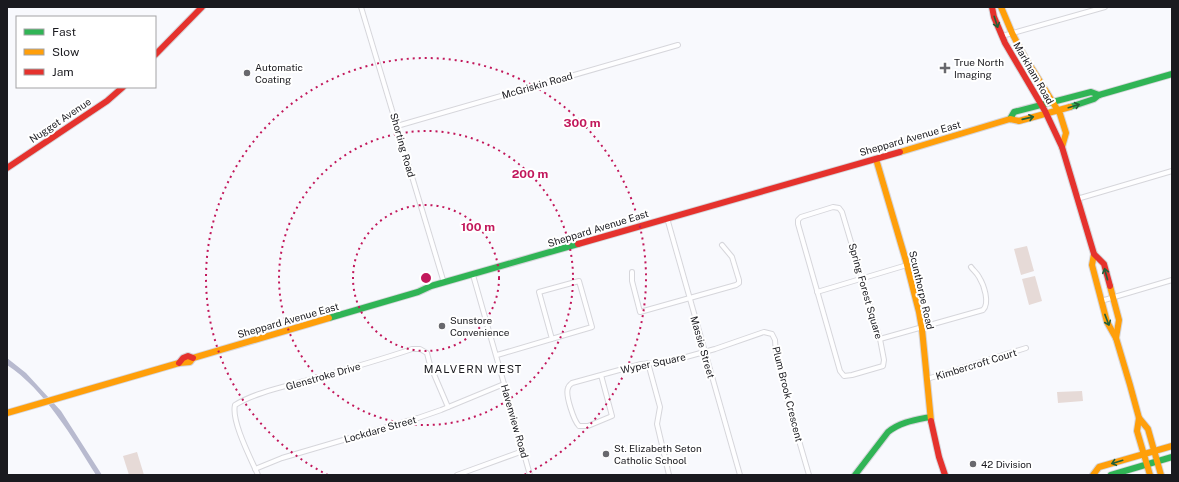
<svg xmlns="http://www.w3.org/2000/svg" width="1179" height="482" viewBox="0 0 1179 482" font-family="'Public Sans',sans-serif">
	<rect width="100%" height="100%" fill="#f8f9fd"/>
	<!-- green -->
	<g fill="#e6dad7">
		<polygon points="1027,246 1034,271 1021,275 1014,249"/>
		<polygon points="1035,276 1042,301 1029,305 1022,279"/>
		<polygon points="1082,391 1083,401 1058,403 1057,392"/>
		<polygon points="137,452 144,475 129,475 123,456"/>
	</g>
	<!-- water -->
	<path fill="#b8bacf" d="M 7,358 L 26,373 L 61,411 L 102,475 L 96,475 C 73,438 44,389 7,365 Z"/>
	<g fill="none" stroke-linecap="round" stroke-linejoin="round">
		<defs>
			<g id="street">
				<polyline points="361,7 444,283"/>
				<polyline points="1002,36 1105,7"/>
				<polyline points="397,126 678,45"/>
				<polyline points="1077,199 1172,171"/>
				<polygon points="833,207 839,208 842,212 880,339 884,360 883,366 852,375 844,376 840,371 798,224 798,220 801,217"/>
				<polyline points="667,218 740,475"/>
				<polyline points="632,272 632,281 640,312 736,285 739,283 739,280 732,257 722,245"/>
				<polyline points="473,275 530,475"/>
				<polyline points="817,292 907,265"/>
				<polyline points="1101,301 1172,280"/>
				<path d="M 880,339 L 983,310 C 990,303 984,285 979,277 C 977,273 973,270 971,267"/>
				<polyline points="497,355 504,353 592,327 579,281 539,292 552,339"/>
				<polyline points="648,363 660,407 657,424 669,475"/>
				<path d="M 601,375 L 612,416 L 588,426 L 579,426 C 574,421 565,395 568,388 C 569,385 570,385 572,383 L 641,364 L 668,362 L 715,349 L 764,332 L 772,334 L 775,340 L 776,354 L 782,374 L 788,403 L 809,475"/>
				<polyline points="927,379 1026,348"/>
				<polyline points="255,469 282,458 418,418 441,410 504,384"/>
				<path d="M 258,475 C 251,459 231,421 235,405 C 254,393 283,387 305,381 C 341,371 377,361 412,349 L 420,349 L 427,353 L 430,365 L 448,407"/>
				<polyline points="457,475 523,451"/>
			</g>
			<g id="fast">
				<polyline points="1070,107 1094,99 1099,95 1172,74"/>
				<polyline points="1010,119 1014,112 1091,92 1099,95"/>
				<polyline points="329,318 418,292 431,286 578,244"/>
				<path d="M 855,475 L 888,432 C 900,422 915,420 930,417"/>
				<polyline points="1111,475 1172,457"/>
			</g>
			<g id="slow">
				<polyline points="1001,7 1012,33 1023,54 1060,114 1066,133 1062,147"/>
				<polyline points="900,152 1010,119 1019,121 1070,107"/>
				<polyline points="876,159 906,261 919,312 922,329 931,421"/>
				<polyline points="1094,254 1092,265 1107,322 1116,338 1130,385 1139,418 1137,431 1150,475"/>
				<polyline points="1110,286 1119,320 1116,338"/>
				<polyline points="7,413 179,363 190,362 193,358 329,318"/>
				<polyline points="1139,418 1148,429 1161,475"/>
				<polyline points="1093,475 1099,467 1172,446"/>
			</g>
			<g id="jam">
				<polyline points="992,7 994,17 1005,43 1045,111 1062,147 1094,254 1104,264 1110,286"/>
				<polyline points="155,55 202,7"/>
				<polyline points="7,168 107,101 123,87"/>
				<polyline points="578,244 900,152"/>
				<polyline points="179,363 183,358 188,356 193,358"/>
				<polyline points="931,421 939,457 945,475"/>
			</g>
		</defs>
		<!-- street casing -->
		<use href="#street" stroke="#d6d6db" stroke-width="6"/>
		<!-- fast casing -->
		<use href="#fast" stroke="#d6d6db" stroke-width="8"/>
		<!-- slow casing -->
		<use href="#slow" stroke="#d6d6db" stroke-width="8"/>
		<!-- jam casing -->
		<use href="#jam" stroke="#d6d6db" stroke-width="8"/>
		<!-- street -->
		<use href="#street" stroke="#fefeff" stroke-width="4"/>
		<!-- fast -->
		<use href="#fast" stroke="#30b455" stroke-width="6"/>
		<!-- slow -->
		<use href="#slow" stroke="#ff9f0a" stroke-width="6"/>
		<!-- jam -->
		<use href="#jam" stroke="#e5322d" stroke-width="6"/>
	</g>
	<!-- one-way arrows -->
	<defs><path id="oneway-shaft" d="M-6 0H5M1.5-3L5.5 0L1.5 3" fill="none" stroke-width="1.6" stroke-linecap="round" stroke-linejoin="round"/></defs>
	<g stroke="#245f37">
		<use href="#oneway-shaft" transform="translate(996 22) rotate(72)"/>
		<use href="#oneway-shaft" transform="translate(1074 106) rotate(-17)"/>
		<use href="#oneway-shaft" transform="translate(1028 118) rotate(-13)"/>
		<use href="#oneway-shaft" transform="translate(1106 274) rotate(-105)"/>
		<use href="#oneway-shaft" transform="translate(1107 320) rotate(69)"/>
		<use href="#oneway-shaft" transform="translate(1117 462) rotate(163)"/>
	</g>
	<!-- distance rings -->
	<g fill="none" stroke="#c2185b" stroke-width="2" stroke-dasharray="2 4">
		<circle cx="426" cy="278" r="73"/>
		<circle cx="426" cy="278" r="147"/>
		<path d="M328 475A220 220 0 1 1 524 475"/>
	</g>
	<!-- markers -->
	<g fill="#68686d" stroke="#fff" stroke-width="1.5">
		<path d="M943 62h4v4h4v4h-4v4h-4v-4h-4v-4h4z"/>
		<circle cx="247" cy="73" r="4"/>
		<circle cx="442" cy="326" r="4"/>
		<circle cx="606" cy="454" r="4"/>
		<circle cx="973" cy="464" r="4"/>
	</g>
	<g text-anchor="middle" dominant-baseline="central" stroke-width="4" stroke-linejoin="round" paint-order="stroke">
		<!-- poi labels -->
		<g font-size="10" fill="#1a1a1f" stroke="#fff" text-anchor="start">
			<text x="954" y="62">True North<tspan x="954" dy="12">Imaging</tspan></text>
			<text x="255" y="67">Automatic<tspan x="255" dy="12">Coating</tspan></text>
			<text x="450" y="320">Sunstore<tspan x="450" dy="12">Convenience</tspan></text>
			<text x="614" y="448">St. Elizabeth Seton<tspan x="614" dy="12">Catholic School</tspan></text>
			<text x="981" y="464">42 Division</text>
		</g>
		<!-- street labels -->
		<g font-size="10" fill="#1a1a1f" stroke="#fff">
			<text transform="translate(1034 73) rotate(60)">Markham Road</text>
			<text transform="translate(537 85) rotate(-16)">McGriskin Road</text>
			<text transform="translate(60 120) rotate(-34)">Nugget Avenue</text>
			<text transform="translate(910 138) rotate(-16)">Sheppard Avenue East</text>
			<text transform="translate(403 145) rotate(74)">Shorting Road</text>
			<text transform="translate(598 228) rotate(-17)">Sheppard Avenue East</text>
			<text transform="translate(922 290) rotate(77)">Scunthorpe Road</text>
			<text transform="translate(866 291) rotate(74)">Spring Forest Square</text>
			<text transform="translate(288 320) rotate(-16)">Sheppard Avenue East</text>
			<text transform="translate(703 347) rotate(74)">Massie Street</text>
			<text transform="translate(653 363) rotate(-12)">Wyper Square</text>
			<text transform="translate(976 364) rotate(-17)">Kimbercroft Court</text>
			<text transform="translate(323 376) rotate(-16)">Glenstroke Drive</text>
			<text transform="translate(788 394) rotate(76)">Plum Brook Crescent</text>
			<text transform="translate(515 421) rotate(74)">Havenview Road</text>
			<text transform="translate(380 429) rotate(-16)">Lockdare Street</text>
		</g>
		<!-- neighbourhood labels -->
		<g font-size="11" letter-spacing="1" fill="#1a1a1f" stroke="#fff">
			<text x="473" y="369">MALVERN WEST</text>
		</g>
	</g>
	<circle cx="426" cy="278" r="6" fill="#c2185b" stroke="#fff" stroke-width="2"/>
	<g font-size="12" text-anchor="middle" font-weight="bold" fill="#c2185b" stroke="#fff" stroke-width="4" stroke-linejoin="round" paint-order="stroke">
		<text x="582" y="127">300 m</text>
		<text x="530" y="178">200 m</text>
		<text x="478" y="231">100 m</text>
	</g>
	<!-- border -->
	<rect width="1179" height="482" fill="none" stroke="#1a1a1f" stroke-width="16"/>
	<!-- legend -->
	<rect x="16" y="16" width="140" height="72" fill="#ffffff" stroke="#a3a3a5"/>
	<rect x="24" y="29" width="20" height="6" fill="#30b455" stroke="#a3a3a5"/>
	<text x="52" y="36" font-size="12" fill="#1a1a1f">Fast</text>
	<rect x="24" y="49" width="20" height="6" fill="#ff9f0a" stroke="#a3a3a5"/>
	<text x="52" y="56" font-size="12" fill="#1a1a1f">Slow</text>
	<rect x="24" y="69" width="20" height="6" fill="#e5322d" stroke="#a3a3a5"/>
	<text x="52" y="76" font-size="12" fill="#1a1a1f">Jam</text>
</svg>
